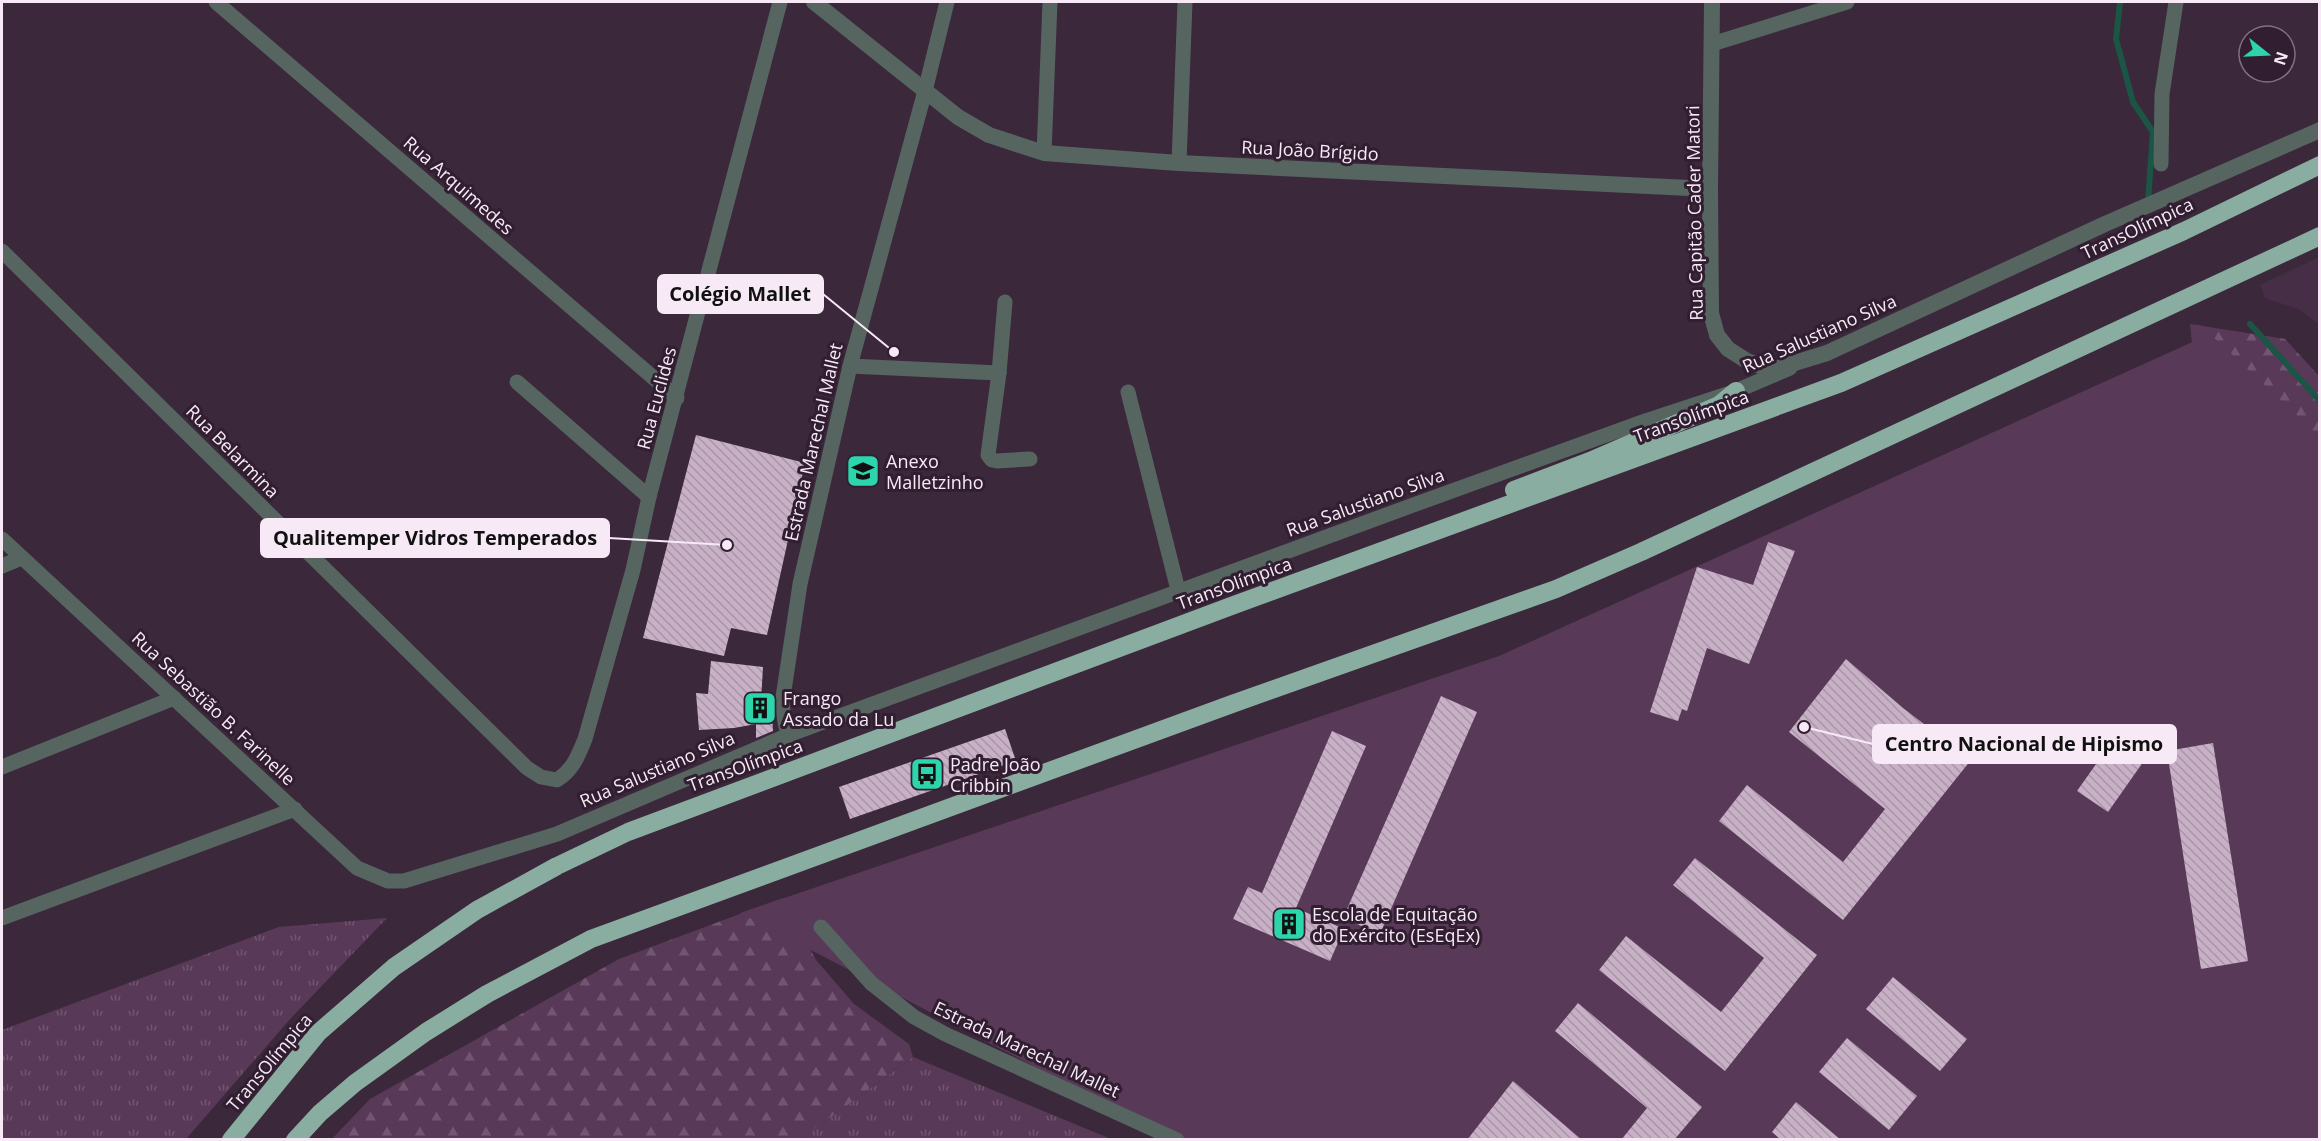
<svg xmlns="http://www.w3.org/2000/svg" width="2321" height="1141" viewBox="0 0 2321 1141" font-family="'Open Sans',sans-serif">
	<defs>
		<pattern id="grass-tufts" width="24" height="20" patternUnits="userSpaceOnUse" patternTransform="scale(1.5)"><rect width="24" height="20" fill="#593958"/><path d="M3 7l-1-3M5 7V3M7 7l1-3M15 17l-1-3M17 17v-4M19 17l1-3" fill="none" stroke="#725671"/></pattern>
		<pattern id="forest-firs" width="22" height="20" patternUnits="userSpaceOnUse" patternTransform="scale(1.5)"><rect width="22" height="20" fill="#593958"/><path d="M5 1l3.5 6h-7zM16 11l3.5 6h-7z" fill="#725671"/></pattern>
		<pattern id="building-back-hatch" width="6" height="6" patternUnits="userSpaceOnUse" patternTransform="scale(1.5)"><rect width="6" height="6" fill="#c8b0c7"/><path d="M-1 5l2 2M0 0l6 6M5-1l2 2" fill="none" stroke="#a896a8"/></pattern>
	</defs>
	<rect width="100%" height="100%" fill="#3b283b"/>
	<!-- built -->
	<polygon fill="#462e46" points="2319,257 2319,324 2298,309 2265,298 2260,285"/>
	<!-- grass -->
	<g fill="url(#grass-tufts)">
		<polygon points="387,918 291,1018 186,1139 2,1139 2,1030 279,927"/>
		<polygon points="913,1057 1111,1139 801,1139"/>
	</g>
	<!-- forest -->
	<g fill="url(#forest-firs)">
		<polygon points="2190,324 2285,339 2319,376 2319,544 2213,557"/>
		<polygon points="783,898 816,960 854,1004 909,1044 913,1057 801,1139 331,1140 370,1099 619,959"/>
	</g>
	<!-- park -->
	<polygon fill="#593958" points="2210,334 2319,436 2319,1139 1173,1139 740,913 1499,656"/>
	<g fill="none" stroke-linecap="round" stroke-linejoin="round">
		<!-- stream -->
		<g stroke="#1b5545" stroke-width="6">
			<polyline points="2120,2 2116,39 2133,102 2153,132 2148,202"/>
			<polyline points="2250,324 2320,401"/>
		</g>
	</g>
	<!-- building -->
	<g fill="url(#building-back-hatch)">
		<polygon points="696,435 805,463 767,635 731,628 724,656 643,638"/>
		<polygon points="1768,542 1795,551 1749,664 1707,648 1687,711 1682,709 1678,721 1650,712 1697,567 1753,585"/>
		<polygon points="1846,659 1903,708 1971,760 1843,920 1719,821 1747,785 1843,862 1885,809 1789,732"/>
		<polygon points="711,661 763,667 761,701 768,702 767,715 772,715 773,731 756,738 756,724 734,728 699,730 696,693 708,694"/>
		<polygon points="1441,696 1477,712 1380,934 1343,918"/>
		<polygon points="2123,726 2153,748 2108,812 2077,791"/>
		<polygon points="1005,729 1016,761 850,819 839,787"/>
		<polygon points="1332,731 1366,746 1296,908 1344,929 1330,961 1233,919 1248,887 1262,893"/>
		<polygon points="2213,743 2248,961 2201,969 2167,751"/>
		<polygon points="1695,858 1817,955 1725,1071 1599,970 1626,936 1721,1012 1764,958 1673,885"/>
		<polygon points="1893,977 1967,1039 1940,1071 1866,1009"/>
		<polygon points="1578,1003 1702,1107 1674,1140 1621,1140 1647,1108 1555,1031"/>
		<polygon points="1847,1038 1917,1096 1889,1130 1819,1072"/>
		<polygon points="1513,1081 1582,1140 1467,1140"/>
		<polygon points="1796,1102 1841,1140 1781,1140 1772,1132"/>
	</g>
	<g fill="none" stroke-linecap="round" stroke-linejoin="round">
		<!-- minor -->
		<g stroke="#576560" stroke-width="15">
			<polyline points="216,2 677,398"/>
			<polyline points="1712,44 1847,2"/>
			<polyline points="1044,153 1050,2"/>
			<polyline points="1179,163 1185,2"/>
			<polyline points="2161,164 2162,94 2176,2"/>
			<path d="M 2,251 L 527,768 L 541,777 L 557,780 C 573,770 578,756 585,739 L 633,570 L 649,497 L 780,2"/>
			<polyline points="850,366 999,373 1005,302"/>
			<polyline points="999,373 988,455 992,460 997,461 1030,459"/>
			<polyline points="517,382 649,497"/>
			<polyline points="1128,392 1178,590"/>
			<polyline points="2,539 357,868 388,881 404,881 557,834 791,734 1416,504 1645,421 1736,391 1790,368"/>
			<polyline points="2,566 21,558"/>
			<polyline points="791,734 786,727 782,704 800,584 850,366 925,91 947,2"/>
			<polyline points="2,767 174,698"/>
			<polyline points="2,918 295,809"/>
			<polyline points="821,927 871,983 914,1017 945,1034 1177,1140"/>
		</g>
		<!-- tertiary -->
		<g stroke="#576560" stroke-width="16">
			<polyline points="814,2 958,117 989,135 1044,153 1179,163 1710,189"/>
			<polyline points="1712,2 1710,189 1711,313 1717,335 1728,349 1747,361 1766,368 1778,368 1827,353 2105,224 2320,130"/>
		</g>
		<!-- motorway -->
		<g stroke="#8aada1" stroke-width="18">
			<polyline points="1514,490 1590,461 1719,405 1736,391"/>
			<polyline points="231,1140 318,1033 394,967 477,910 557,866 628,832 1234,605 1841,383 2184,231 2320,165"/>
			<polyline points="295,1140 320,1113 355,1083 426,1032 487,994 591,939 1232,704 1556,589 1641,552 2320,236"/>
		</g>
	</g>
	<!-- icons -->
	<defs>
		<symbol id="school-square" viewBox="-11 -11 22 22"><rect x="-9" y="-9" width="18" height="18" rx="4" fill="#2cd5ab" stroke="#311e31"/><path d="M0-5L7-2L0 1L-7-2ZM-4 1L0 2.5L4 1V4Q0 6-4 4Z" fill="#111"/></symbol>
		<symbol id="building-square" viewBox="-11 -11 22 22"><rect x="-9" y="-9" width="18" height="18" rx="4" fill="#2cd5ab" stroke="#311e31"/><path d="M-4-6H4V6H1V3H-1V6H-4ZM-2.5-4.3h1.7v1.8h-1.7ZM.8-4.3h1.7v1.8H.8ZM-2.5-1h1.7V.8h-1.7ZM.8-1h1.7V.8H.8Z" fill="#111"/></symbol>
		<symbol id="bus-square" viewBox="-11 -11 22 22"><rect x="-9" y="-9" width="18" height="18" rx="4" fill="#2cd5ab" stroke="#311e31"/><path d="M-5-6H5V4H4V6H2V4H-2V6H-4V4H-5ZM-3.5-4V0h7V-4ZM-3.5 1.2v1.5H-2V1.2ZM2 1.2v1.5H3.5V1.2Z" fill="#111"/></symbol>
	</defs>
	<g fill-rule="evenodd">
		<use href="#school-square" x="844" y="452" width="38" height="38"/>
		<use href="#building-square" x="741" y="689" width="38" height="38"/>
		<use href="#bus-square" x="908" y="755" width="38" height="38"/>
		<use href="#building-square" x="1270" y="905" width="38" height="38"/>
	</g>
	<g text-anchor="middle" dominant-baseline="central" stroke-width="6" stroke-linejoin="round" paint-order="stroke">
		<!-- street labels -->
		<g font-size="18" fill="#f7eaf6" stroke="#311e31">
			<text transform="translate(1310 150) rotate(3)">Rua João Brígido</text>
			<text transform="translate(459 185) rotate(41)">Rua Arquimedes</text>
			<text transform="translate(1694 213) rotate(-91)">Rua Capitão Cader Matori</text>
			<text transform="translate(2137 228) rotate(-25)">TransOlímpica</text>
			<text transform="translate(1819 333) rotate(-24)">Rua Salustiano Silva</text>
			<text transform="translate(656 398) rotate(-75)">Rua Euclides</text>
			<text transform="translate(1691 416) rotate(-20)">TransOlímpica</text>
			<text transform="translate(813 442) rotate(-77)">Estrada Marechal Mallet</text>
			<text transform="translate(233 451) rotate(45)">Rua Belarmina</text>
			<text transform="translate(1365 502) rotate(-20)">Rua Salustiano Silva</text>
			<text transform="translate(1234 583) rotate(-20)">TransOlímpica</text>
			<text transform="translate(214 708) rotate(43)">Rua Sebastião B. Farinelle</text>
			<text transform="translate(745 765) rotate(-20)">TransOlímpica</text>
			<text transform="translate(657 769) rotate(-23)">Rua Salustiano Silva</text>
			<text transform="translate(1027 1049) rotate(25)">Estrada Marechal Mallet</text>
			<text transform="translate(269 1062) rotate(-50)">TransOlímpica</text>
		</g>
		<!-- poi labels -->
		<g font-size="18" fill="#f7eaf6" stroke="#311e31" text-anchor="start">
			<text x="886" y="461">Anexo<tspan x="886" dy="21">Malletzinho</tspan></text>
			<text x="783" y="698">Frango<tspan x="783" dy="21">Assado da Lu</tspan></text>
			<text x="950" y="764">Padre João<tspan x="950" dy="21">Cribbin</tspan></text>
			<text x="1312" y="914">Escola de Equitação<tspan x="1312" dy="21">do Exército (EsEqEx)</tspan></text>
		</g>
	</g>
	<!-- callouts -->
	<path fill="none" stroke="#f7eaf6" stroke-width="2" d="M894 352L823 294M727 545L609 538M1804 727L1873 744"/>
	<g fill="#f7eaf6" stroke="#311e31" stroke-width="2">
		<circle cx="894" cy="352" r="6"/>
		<circle cx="727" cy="545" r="6"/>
		<circle cx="1804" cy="727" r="6"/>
	</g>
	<g fill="#f7eaf6" stroke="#f7eaf6" stroke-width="2">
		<rect x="658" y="275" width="165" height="38" rx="6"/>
		<rect x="261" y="519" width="348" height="38" rx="6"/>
		<rect x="1873" y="725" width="303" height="38" rx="6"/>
	</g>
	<g font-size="20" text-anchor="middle" font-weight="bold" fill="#111">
		<text x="740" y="301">Colégio Mallet</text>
		<text x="435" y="545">Qualitemper Vidros Temperados</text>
		<text x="2024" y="751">Centro Nacional de Hipismo</text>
	</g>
	<!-- border -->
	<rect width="2321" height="1141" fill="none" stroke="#f7eaf6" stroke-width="6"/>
	<!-- north arrow -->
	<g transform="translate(2267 54) rotate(108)"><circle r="28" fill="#311e31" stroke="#807080" stroke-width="1.5"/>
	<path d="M0-4.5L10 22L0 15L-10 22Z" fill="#2cd5ab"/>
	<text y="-9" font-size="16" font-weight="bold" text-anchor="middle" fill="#f7eaf6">N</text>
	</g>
</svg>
